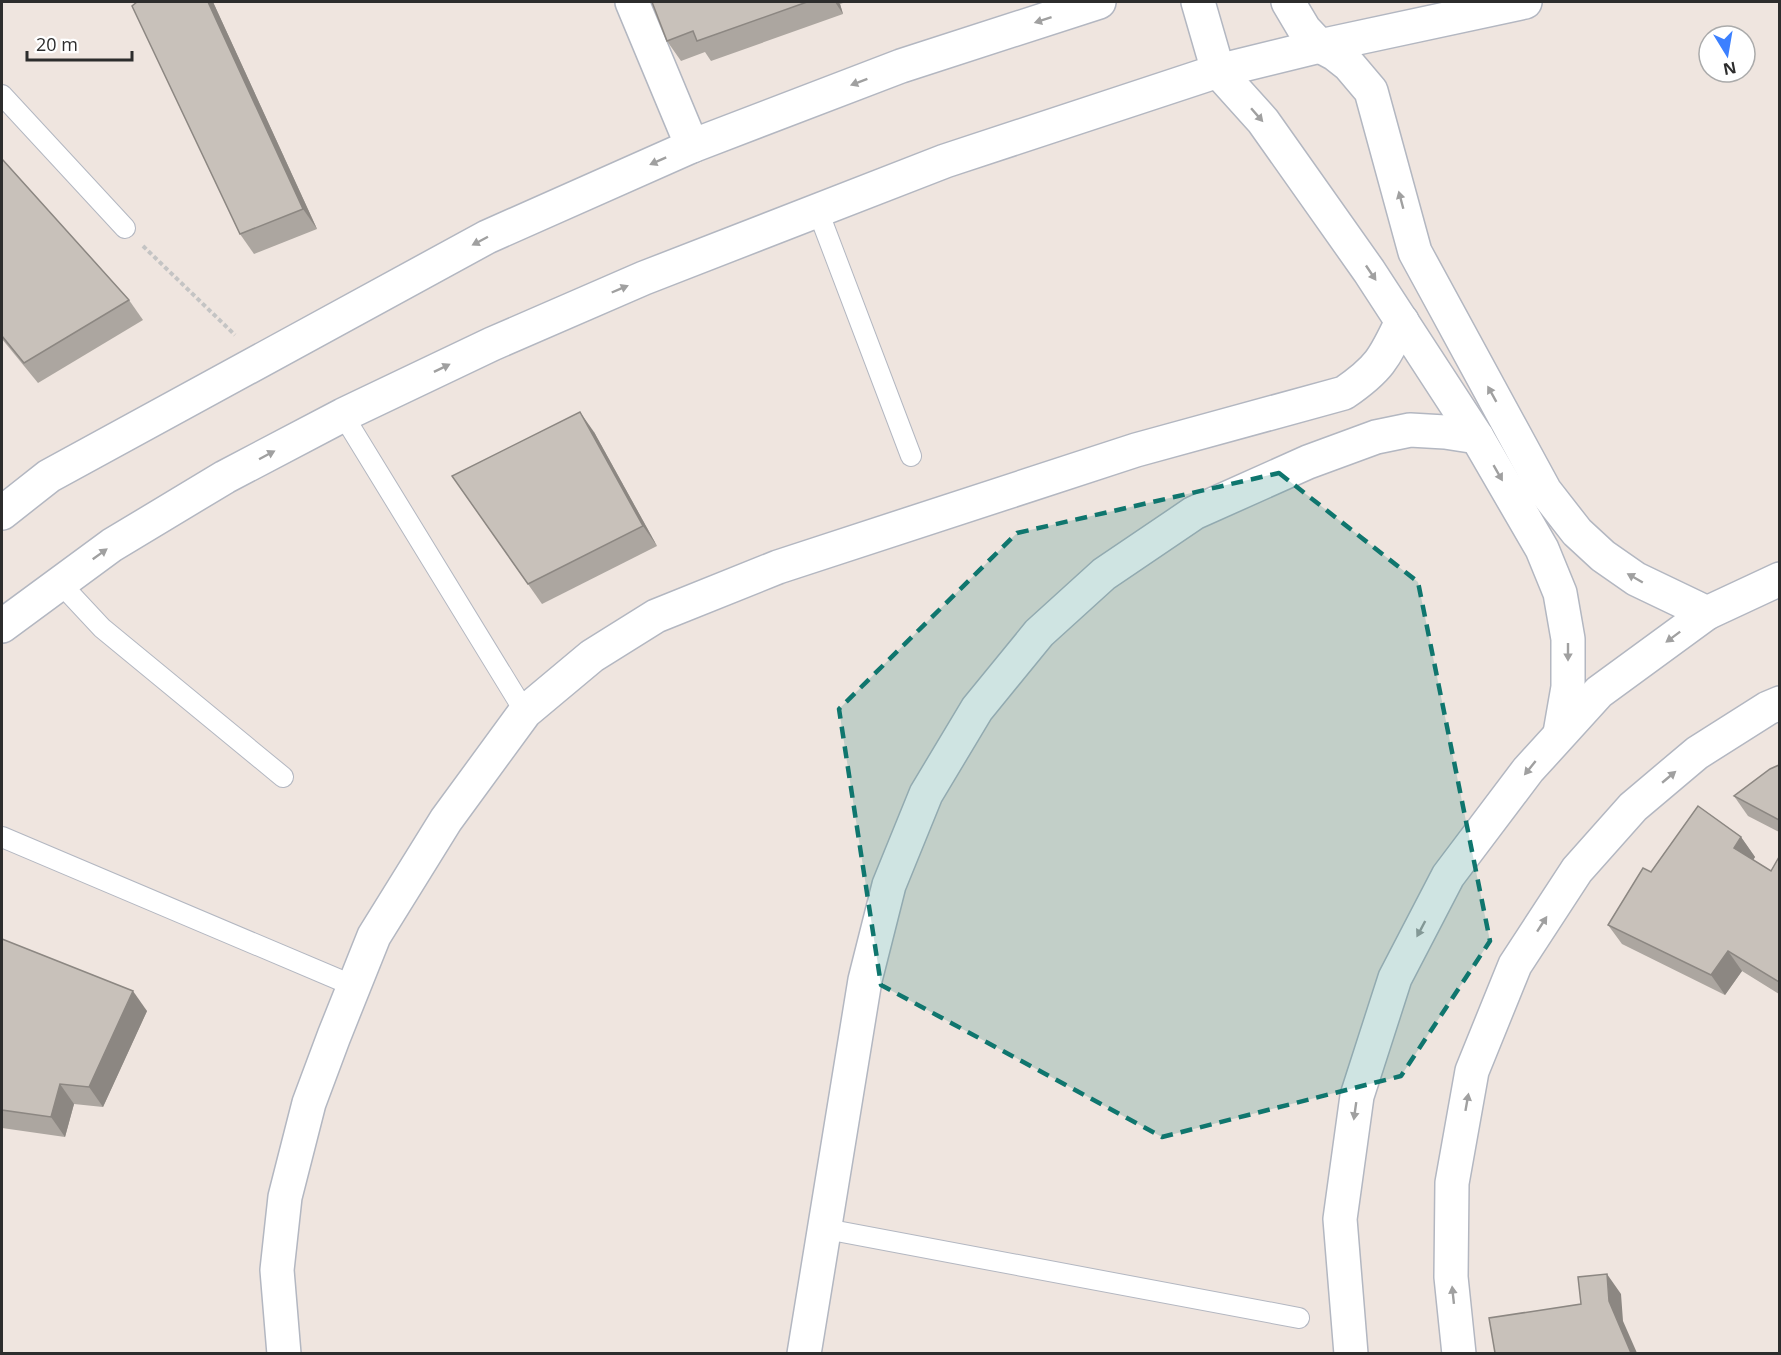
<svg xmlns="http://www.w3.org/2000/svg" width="1781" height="1355" viewBox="0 0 1781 1355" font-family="'Open Sans',sans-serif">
	<rect width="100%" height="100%" fill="#efe5df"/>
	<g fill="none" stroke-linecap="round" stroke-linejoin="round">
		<defs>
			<g id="lane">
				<polyline points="2,95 125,228"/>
				<polyline points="818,211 911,456"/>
				<polyline points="343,415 525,712"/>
				<polyline points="60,583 102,628 283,777"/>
				<polyline points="2,837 354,986"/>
				<polyline points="826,1229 1299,1318"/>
			</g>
			<g id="street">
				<polyline points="632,2 692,146"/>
				<polyline points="1320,46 1335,54 1349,65 1371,91 1415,252 1545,491 1577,532 1603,556 1636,579 1707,613"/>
				<polyline points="1218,71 1263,121 1369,271 1477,437 1542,549 1560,593 1568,639 1568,687 1560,733"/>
				<path d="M 284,1354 L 277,1270 L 285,1197 L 309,1103 L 334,1036 L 374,936 L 446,820 L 525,712 L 592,656 L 656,616 L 778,567 L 1136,450 L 1344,393 C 1379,369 1384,359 1402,321"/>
				<polyline points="804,1354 865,980 889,885 926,794 977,709 1039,633 1104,574 1194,513 1308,462 1376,437 1410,430 1445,432 1477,437"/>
			</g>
			<g id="secondary">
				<polyline points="1198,2 1218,71"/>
				<polyline points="1288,2 1304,29 1320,46"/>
				<polyline points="2,513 49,476 487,237 692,146 901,66 1099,2"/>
				<polyline points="2,626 112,545 225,477 343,415 492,344 644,278 945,161 1218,71 1320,46 1525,2"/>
				<polyline points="1351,1354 1340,1219 1357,1096 1395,978 1448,876 1528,770 1599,692 1707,613 1780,579"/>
				<polyline points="1459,1354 1451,1277 1452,1183 1472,1071 1515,965 1577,870 1633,807 1697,753 1768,708 1780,703"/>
			</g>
		</defs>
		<!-- lane casing -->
		<use href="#lane" stroke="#b3b7c1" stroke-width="22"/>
		<!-- street casing -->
		<use href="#street" stroke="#b3b7c1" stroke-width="36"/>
		<!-- secondary casing -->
		<use href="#secondary" stroke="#b3b7c1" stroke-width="36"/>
		<!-- path -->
		<polyline stroke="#c4c4c4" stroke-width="4" stroke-dasharray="4.5 3" stroke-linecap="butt" points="143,246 235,335"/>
		<!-- lane -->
		<use href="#lane" stroke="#fff" stroke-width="20"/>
		<!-- street -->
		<use href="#street" stroke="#fff" stroke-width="33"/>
		<!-- secondary -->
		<use href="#secondary" stroke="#fff" stroke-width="33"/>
	</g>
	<!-- wall -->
	<g fill="#aca6a0">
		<polygon points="137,2 213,2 317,229 254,254 240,234"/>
		<polygon points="651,2 846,2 840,4 843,14 711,61 705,52 681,61 667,41 653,2"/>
		<polygon points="2,159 129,300 143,320 38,383 2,339"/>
		<polygon points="594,432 657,546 542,604 452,476"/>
		<polygon points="1779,765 1779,832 1748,816 1734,796"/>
		<polygon points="1741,837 1755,857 1753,860 1771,871 1779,857 1779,994 1742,971 1725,995 1622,944 1608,925 1651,872"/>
		<polygon points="2,939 147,1011 103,1107 74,1104 65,1137 2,1128"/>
	</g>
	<!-- shaded-wall -->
	<g fill="#8c8782">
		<polygon points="208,2 213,2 317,229 303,209"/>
		<polygon points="835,2 838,2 840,4 843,14"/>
		<polygon points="580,412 594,432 657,546 643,526"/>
		<polygon points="1741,837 1755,857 1748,868 1734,848"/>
		<polygon points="1728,951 1742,971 1725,995 1711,975"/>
		<polygon points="133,991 147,1011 103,1107 89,1087"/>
		<polygon points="60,1084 74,1104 65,1137 51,1117"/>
		<polygon points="1607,1274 1621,1294 1623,1321 1637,1353 1631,1353 1609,1301"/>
	</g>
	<!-- building -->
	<g fill="#c8c1ba" stroke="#8c8782" stroke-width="1.5">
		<polygon points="137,2 208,2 303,209 240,234 132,6"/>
		<polygon points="652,2 807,2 697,41 693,31 667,41"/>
		<polygon points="2,159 129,300 24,363 2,336"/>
		<polygon points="580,412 643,526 528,584 452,476"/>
		<polygon points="1779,765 1779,820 1734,796 1770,769"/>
		<polygon points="1698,806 1741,837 1734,848 1771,871 1779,857 1779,982 1728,951 1711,975 1608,925 1643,868 1651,872"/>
		<polygon points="2,939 133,991 89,1087 60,1084 51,1117 2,1110"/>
		<polygon points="1607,1274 1609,1301 1631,1353 1495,1353 1489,1318 1581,1304 1578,1277"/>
	</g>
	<!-- one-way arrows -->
	<defs><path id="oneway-solid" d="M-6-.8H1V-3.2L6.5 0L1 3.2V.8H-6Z" transform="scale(1.5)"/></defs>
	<g fill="#a0a0a0">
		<use href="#oneway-solid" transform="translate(1043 20) rotate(162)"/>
		<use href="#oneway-solid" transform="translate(859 82) rotate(159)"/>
		<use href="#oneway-solid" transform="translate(1257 115) rotate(49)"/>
		<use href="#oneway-solid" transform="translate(658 161) rotate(156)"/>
		<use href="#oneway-solid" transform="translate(1401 200) rotate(-105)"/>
		<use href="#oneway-solid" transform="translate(480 241) rotate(152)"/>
		<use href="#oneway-solid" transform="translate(1371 273) rotate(56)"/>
		<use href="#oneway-solid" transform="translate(620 289) rotate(-23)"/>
		<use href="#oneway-solid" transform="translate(442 368) rotate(-26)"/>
		<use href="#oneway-solid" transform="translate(1492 394) rotate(-119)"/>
		<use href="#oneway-solid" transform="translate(267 455) rotate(-28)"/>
		<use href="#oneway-solid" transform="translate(1498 473) rotate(60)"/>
		<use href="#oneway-solid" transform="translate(100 554) rotate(-36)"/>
		<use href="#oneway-solid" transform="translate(1635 578) rotate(-150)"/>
		<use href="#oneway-solid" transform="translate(1673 637) rotate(143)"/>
		<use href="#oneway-solid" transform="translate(1568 652) rotate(90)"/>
		<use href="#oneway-solid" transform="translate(1530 768) rotate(129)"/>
		<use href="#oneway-solid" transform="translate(1669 777) rotate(-40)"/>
		<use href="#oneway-solid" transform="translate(1542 924) rotate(-57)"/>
		<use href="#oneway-solid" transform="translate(1421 929) rotate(118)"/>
		<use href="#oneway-solid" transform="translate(1467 1102) rotate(-80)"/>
		<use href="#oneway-solid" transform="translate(1355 1111) rotate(98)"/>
		<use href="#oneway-solid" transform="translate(1453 1295) rotate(-96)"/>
	</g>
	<!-- marked area -->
	<path fill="#0f766e" fill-opacity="0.2" stroke="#0f766e" stroke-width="4.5" stroke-dasharray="12 8" stroke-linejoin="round" d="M 1279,473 L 1418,582 L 1490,941 L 1401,1076 L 1162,1137 L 881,985 L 839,709 L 1017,533 Z"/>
	<!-- border -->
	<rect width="1781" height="1355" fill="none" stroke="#2d2d2d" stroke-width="6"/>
	<!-- north arrow -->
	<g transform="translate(1727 54) rotate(169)"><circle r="28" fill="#ffffff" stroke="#ababab" stroke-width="1.5"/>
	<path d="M0-4.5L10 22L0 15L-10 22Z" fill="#3c80ff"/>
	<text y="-9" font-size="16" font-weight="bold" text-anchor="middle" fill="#2d2d2d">N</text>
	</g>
	<!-- scale -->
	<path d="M27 51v9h105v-9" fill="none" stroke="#2d2d2d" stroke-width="3"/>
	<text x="36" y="51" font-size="18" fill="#2d2d2d" stroke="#ffffff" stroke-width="4.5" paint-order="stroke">20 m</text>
</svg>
